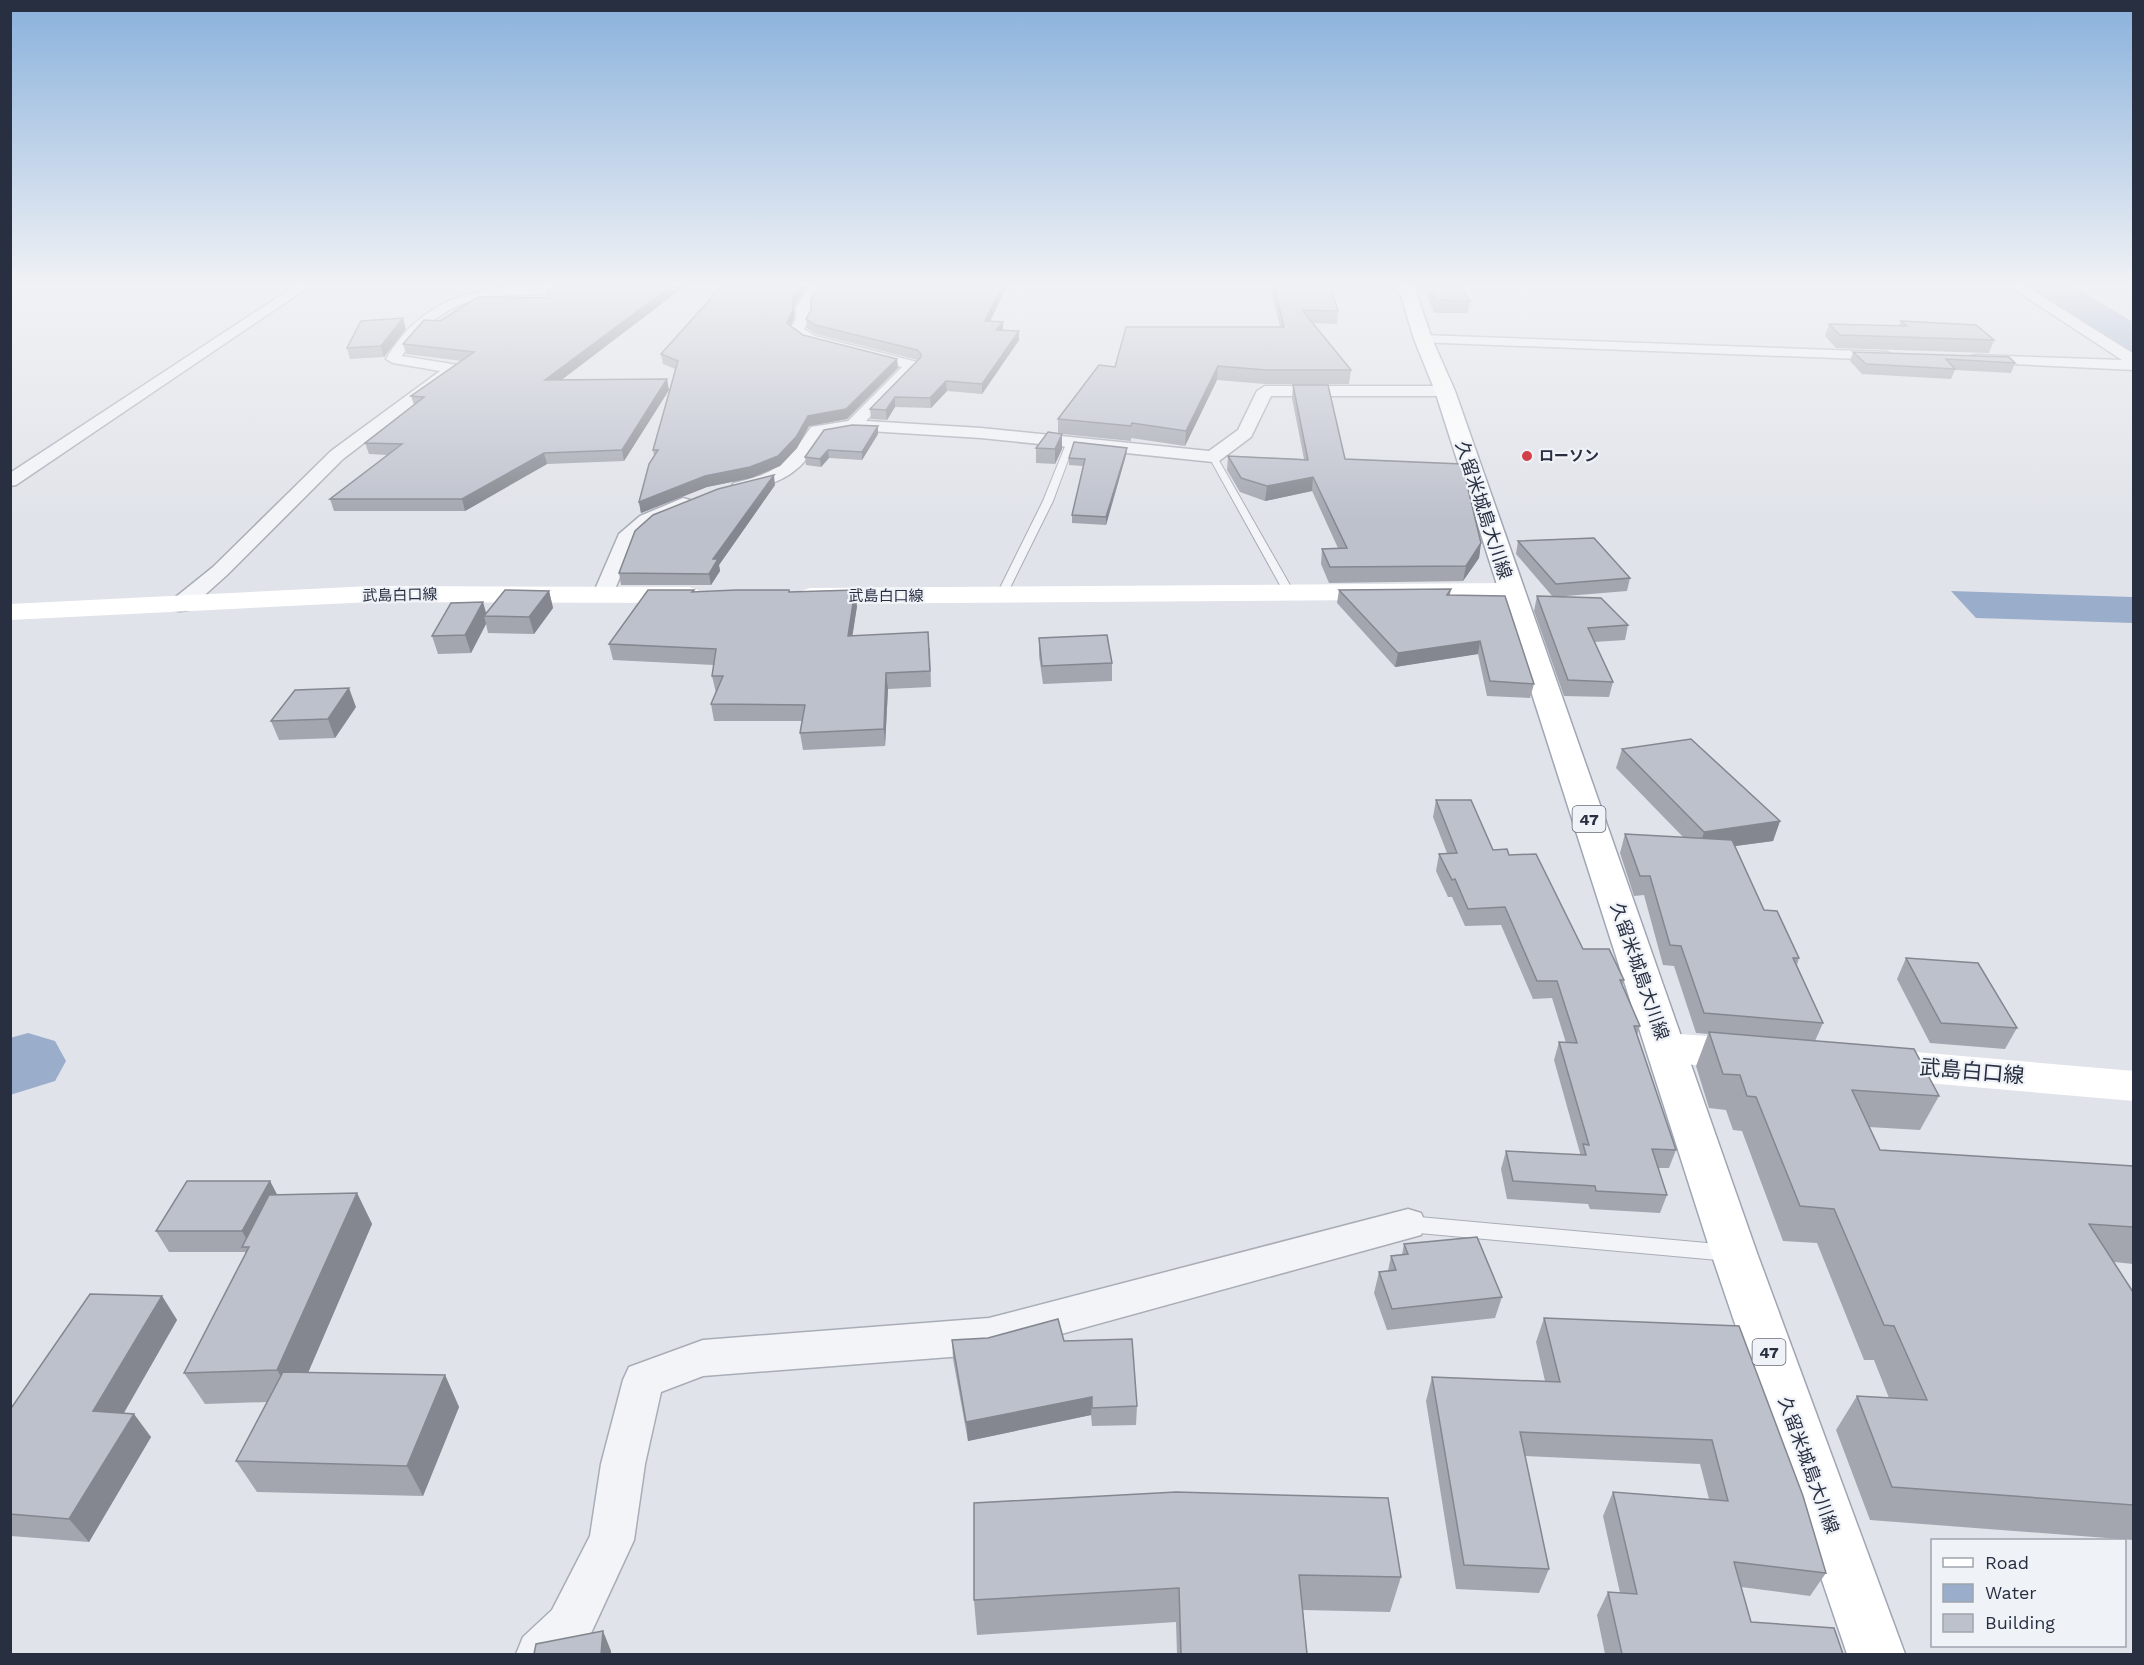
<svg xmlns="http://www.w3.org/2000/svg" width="2144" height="1665" viewBox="0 0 2144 1665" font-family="'Work Sans','Noto Sans JP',sans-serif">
	<rect width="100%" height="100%" fill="#e0e3e9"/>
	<!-- water -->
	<g fill="#9aadca">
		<polygon points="2027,286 2073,286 2133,322 2133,352"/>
		<polygon points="1951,591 2133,597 2133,623 1976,618"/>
	</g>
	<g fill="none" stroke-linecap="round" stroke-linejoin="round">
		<!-- river -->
		<polygon fill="#9aadca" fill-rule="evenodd" points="28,1033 55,1041 66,1061 55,1081 10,1095 10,1038"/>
		<defs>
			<g id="lane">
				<polygon points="1070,441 1074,444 1053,501 1006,596 1001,599 997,598 996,596 1043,501 1066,444"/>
				<polygon points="1213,454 1217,457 1295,594 1294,596 1286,596 1285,594 1209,457"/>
				<polygon points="1408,1216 1729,1245 1736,1247 1738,1253 1736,1259 1729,1261 1408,1232 1401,1229 1399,1224 1401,1219"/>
			</g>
			<g id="street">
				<polygon points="295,286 310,286 16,485 10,486 10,473"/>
				<path d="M 575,286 L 574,289 C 544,297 516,293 487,297 C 453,302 419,326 402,356 L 458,365 L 461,368 L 458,371 L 343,459 L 227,575 L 188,610 L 180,611 L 172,610 L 169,605 L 172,600 L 213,567 L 331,451 L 440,371 L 393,363 L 386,359 C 430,284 498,286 575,286 Z"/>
				<path d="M 810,286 L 823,286 L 810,307 L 810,319 L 804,329 L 815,336 L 917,362 L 920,365 L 866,421 L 981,428 L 1209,451 L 1238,430 L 1257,391 L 1265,386 L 1445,386 L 1453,391 L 1445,396 L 1271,396 L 1251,437 L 1219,461 L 1213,462 L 981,438 L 853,430 L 823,435 C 801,474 782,483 740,492 L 734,491 L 731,487 L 734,483 C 779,472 785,465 811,427 L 848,421 L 902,367 L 805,342 L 789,330 L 796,319 L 796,307 Z"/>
				<polygon points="2009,286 2025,286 2134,354 2134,370 1971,362 1969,359 1971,356 1976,355 2122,360"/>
				<polygon points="1423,335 1887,352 1894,356 1887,360 1418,342 1416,339 1418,336"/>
				<polygon points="683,498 690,500 692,504 690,508 654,524 635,541 613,594 610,598 603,600 596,598 593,594 619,534 640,516"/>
				<polygon points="1408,1209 1421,1213 1426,1224 1421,1235 989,1354 703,1376 661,1392 645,1464 634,1540 586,1644 574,1654 516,1654 523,1637 552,1610 590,1536 601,1464 623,1380 629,1367 703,1340 989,1318"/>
			</g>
			<polygon id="primary" points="1398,286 1414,286 1432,339 1455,391 1757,1253 1905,1654 1847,1654 1711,1253 1435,391 1414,339"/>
		</defs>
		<!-- lane casing -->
		<use href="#lane" stroke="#a9adb7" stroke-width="2"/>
		<!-- street casing -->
		<use href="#street" stroke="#a9adb7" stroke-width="3"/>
		<!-- primary casing -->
		<use href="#primary" stroke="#9fa6b5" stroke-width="3"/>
		<!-- lane -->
		<use href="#lane" fill="#f3f4f7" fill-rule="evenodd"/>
		<!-- street -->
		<use href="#street" fill="#f3f4f7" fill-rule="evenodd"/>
		<!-- secondary -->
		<g fill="#fff" fill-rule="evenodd">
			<polygon points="1511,583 1520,586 1524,591 1520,596 1511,599 810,604 801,601 797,596 801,591 810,588"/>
			<polygon points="371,586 689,587 698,590 702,595 698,600 689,603 371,602 10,620 10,604"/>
			<path d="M 1666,1033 L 1745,1039 L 1759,1043 L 1765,1053 L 1759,1063 C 1734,1071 1677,1065 1652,1057 L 1646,1047 L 1652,1037 Z"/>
			<polygon points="1881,1049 2134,1071 2134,1101 1881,1079 1867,1074 1861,1064 1867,1054"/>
		</g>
		<!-- primary -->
		<use href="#primary" fill="#fff" fill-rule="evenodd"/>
	</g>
	<!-- wall -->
	<g fill="#a3a6af">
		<polygon points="558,286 685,286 561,380 669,390 624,461 547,464 465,511 334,511 330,499 388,455 369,454 365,443 414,405 411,396 462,361 406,354 403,344 440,321 548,298"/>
		<polygon points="722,286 808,286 794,306 794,318 790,326 803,335 897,359 898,368 847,419 809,426 797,448 780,466 751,478 707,487 641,513 639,502 654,456 653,450 675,369 663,364 661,354"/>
		<polygon points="819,286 1007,286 990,321 1019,340 982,394 947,391 931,408 895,407 887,420 871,419 870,409 918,360 816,334 807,328 806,319 811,310"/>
		<polygon points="1270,286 1398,286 1397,291 1332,291 1338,311 1337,324 1313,323 1351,370 1349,384 1265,384 1217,380 1185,446 1131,438 1131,441 1062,434 1062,449 1055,464 1036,463 1036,448 1058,433 1058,419 1115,367 1280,327"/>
		<polygon points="1415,286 1460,286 1470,301 1468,313 1434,313 1426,292 1418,291"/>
		<polygon points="1901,321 1994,340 1989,353 1836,348 1825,336 1829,324 1899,326"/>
		<polygon points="406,329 384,357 350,359 347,348"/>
		<polygon points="1853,352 2015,363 2011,373 1955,370 1951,379 1862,374 1850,361"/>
		<polygon points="1293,385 1345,459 1481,543 1479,558 1463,581 1329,583 1321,564 1322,549 1338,548 1312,491 1265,501 1240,492 1227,470 1228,456 1304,459 1292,398"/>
		<polygon points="878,434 862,460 829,458 821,467 806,465 805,457"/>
		<polygon points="1126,455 1106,525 1072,523 1072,515 1083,466 1069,465 1069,458"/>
		<polygon points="775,485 719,565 720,571 711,585 621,585 619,573"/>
		<polygon points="1518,541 1630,578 1627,591 1554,597 1628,625 1625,640 1594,642 1613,682 1609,697 1564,696 1534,611 1537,596 1553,597 1516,554"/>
		<polygon points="1451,589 1450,595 1534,684 1530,698 1487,696 1478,654 1395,667 1337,603 1339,590"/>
		<polygon points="694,590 695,592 790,592 857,606 852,636 930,648 931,687 888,689 885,746 803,750 800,733 802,721 714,721 711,704 716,693 712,676 714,665 613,660 609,644"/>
		<polygon points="549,591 553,608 534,634 488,633 486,624 471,653 438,654 432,636 486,612"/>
		<polygon points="1039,638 1112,663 1112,681 1043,684 1039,656"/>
		<polygon points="356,707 335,738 279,740 271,721"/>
		<polygon points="1622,749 1780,821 1773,841 1735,846 1764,910 1799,958 1797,965 1823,1023 1815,1041 1939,1096 1920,1130 1869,1127 1880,1150 2133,1166 2133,1264 2114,1262 2133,1292 2133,1540 1870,1520 1836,1430 1857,1396 1889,1398 1874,1360 1864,1360 1817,1243 1783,1241 1742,1131 1733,1130 1726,1110 1709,1108 1696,1066 1708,1034 1696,1033 1674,966 1663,965 1644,895 1634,896 1620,853 1625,834 1684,838 1616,768"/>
		<polygon points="1436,800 1493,850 1509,855 1583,949 1624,980 1622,985 1640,1026 1637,1035 1676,1150 1669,1168 1658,1168 1667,1195 1660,1213 1590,1209 1588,1204 1507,1199 1501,1169 1506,1151 1580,1155 1580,1153 1554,1060 1559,1042 1566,1043 1552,998 1533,999 1501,925 1465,926 1452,897 1448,897 1436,871 1439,854 1447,853 1433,817"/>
		<polygon points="1906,958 2017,1028 2005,1049 1930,1043 1897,979"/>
		<polygon points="270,1181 277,1195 357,1193 372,1224 308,1372 445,1375 459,1407 423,1496 257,1492 236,1461 267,1402 205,1404 184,1373 246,1254 245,1252 169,1252 156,1231"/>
		<polygon points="1404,1244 1502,1297 1495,1318 1387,1330 1374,1293 1379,1272 1388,1271 1391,1256 1402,1255"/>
		<polygon points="162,1296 177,1320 124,1413 151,1437 89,1542 11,1536 10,1537 10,1407 12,1407"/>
		<polygon points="1544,1318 1739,1326 1826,1573 1810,1596 1741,1587 1751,1622 1843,1654 1605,1654 1597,1615 1608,1592 1620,1593 1603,1516 1613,1492 1709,1499 1700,1464 1525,1456 1549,1569 1539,1593 1456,1589 1426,1401 1432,1377 1545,1381 1536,1342"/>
		<polygon points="952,1340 1064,1341 1137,1406 1136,1425 1092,1426 1091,1415 968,1441 953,1359"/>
		<polygon points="974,1503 1401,1577 1390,1612 1303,1610 1307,1654 1177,1654 1176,1622 977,1635 974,1600"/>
	</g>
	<!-- shaded-wall -->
	<g fill="#84878f">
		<polygon points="671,286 685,286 547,391 545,380"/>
		<polygon points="801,286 808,286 794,306 794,318 788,332 787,323 793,297"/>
		<polygon points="1002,286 1007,286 986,330 985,321"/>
		<polygon points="403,318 406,329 384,357 381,346"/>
		<polygon points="1003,322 1003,331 996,330"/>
		<polygon points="1019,331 1019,340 982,394 982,384"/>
		<polygon points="897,359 898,368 847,419 809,426 797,448 780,466 751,478 707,487 641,513 639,502 808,416"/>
		<polygon points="1218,366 1217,380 1185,446 1186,431"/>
		<polygon points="667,379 669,390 624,461 622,450"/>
		<polygon points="946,381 947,391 931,408 930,398"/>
		<polygon points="895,397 895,407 887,420 886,410"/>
		<polygon points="878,426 878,434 862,460 862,452"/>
		<polygon points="1062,434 1062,449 1055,464 1055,449"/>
		<polygon points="1127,448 1126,455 1106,525 1106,517"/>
		<polygon points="828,450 829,458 821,467 820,459"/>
		<polygon points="544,453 547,464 465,511 462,499"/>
		<polygon points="774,475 775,485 719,565 720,571 711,585 709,574 713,559"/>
		<polygon points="1313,477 1312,491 1265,501 1267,486"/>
		<polygon points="1481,543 1479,558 1463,581 1466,566"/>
		<polygon points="855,590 857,606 850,652 848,636"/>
		<polygon points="549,591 553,608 534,634 529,617"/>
		<polygon points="483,602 487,616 484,616 486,624 471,653 465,635"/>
		<polygon points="1480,641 1478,654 1395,667 1398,653"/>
		<polygon points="886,673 888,689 885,746 884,729"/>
		<polygon points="349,688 356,707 335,738 328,719"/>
		<polygon points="1780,821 1773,841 1698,851 1704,832"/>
		<polygon points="270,1181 281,1202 254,1252 242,1231"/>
		<polygon points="357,1193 372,1224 296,1401 277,1370"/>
		<polygon points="162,1296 177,1320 111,1435 93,1411"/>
		<polygon points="445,1375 459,1407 423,1496 407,1466"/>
		<polygon points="1092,1397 1091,1415 968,1441 966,1422"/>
		<polygon points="134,1414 151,1437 89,1542 69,1519"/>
		<polygon points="603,1631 611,1651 611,1654 601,1654"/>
	</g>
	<!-- building -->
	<g fill="#bdc1cc" stroke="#84878f" stroke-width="1.5">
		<polygon points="558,286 671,286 545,380 667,379 622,450 544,453 462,499 330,499 402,444 365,443 424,397 411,396 474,352 403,344 424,320 440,321 478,297 548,298 548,290"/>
		<polygon points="722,286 801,286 793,297 793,309 787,323 803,335 897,359 846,409 808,416 796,437 778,456 750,467 705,476 639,502 649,464 658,450 653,450 678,361 661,354"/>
		<polygon points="819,286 1002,286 985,321 1003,322 996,330 1019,331 982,384 946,381 930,398 895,397 886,410 870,409 921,357 921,354 917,350 815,325 806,319 811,310 811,299"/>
		<polygon points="1274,286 1330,286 1338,311 1302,310 1351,370 1266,370 1218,366 1186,431 1132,423 1131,426 1058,419 1099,365 1115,367 1126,327 1284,327"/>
		<polygon points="1430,286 1460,286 1470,301 1436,300"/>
		<polygon points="403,318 381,346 347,348 361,321"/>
		<polygon points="1901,321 1976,325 1994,340 1840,335 1829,324 1907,326"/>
		<polygon points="1853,352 2009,357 2015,363 1946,359 1955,369 1866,364"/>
		<polygon points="1293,385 1328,385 1345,459 1462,464 1481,543 1466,566 1330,567 1322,549 1347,548 1313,477 1267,486 1241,478 1228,456 1308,460"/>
		<polygon points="852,425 878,426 862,452 828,450 820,459 805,457 824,430"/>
		<polygon points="1048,432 1062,434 1055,449 1036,448"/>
		<polygon points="1074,442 1127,448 1106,517 1072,515 1085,459 1069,458"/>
		<polygon points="774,475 713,559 718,559 709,574 619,573 635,531 653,515 718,489"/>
		<polygon points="1594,538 1630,578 1556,584 1518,541"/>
		<polygon points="1451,589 1447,595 1505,596 1534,684 1490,681 1480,641 1398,653 1339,590"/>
		<polygon points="505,590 549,591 529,617 484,616"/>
		<polygon points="648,590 694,590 692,592 736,590 789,590 789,592 855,590 848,636 928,632 930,671 886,673 884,729 800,733 805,705 711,704 723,676 712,676 716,649 609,644"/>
		<polygon points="1537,596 1601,598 1628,625 1588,628 1613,682 1568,680"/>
		<polygon points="483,602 465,635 432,636 451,603"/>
		<polygon points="1107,635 1112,663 1042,666 1039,638"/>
		<polygon points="349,688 328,719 271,721 295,690"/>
		<polygon points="1691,739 1780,821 1704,832 1622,749"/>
		<polygon points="1436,800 1471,800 1493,850 1507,849 1509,855 1536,854 1583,949 1609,949 1624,980 1620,980 1640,1026 1634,1026 1676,1150 1652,1149 1667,1195 1596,1191 1595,1186 1513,1181 1506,1151 1586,1155 1583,1144 1589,1145 1559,1042 1577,1043 1557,981 1537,981 1505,907 1468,909 1455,879 1452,880 1439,854 1457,853"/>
		<polygon points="1625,834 1732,840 1764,910 1777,911 1799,958 1793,958 1823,1023 1704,1013 1681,946 1670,945 1650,876 1640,876"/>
		<polygon points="1906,958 1978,963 2017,1028 1941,1023"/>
		<polygon points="1709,1032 1914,1049 1939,1096 1852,1090 1880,1150 2133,1166 2133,1227 2089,1224 2133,1292 2133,1505 1892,1487 1857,1396 1927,1400 1894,1326 1884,1325 1834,1209 1800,1206 1756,1097 1747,1096 1740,1075 1723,1074"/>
		<polygon points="187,1181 270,1181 242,1231 156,1231"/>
		<polygon points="357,1193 277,1370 184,1373 249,1247 242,1247 269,1195"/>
		<polygon points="1477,1237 1502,1297 1392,1309 1379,1272 1396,1270 1391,1256 1408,1254 1404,1244"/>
		<polygon points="90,1294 162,1296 93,1411 134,1414 69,1519 10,1514 10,1407 12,1407"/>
		<polygon points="1544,1318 1739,1326 1803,1496 1826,1573 1734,1562 1751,1622 1834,1628 1843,1654 1622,1654 1608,1592 1637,1594 1613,1492 1728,1501 1712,1440 1520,1432 1549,1569 1464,1565 1432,1377 1560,1382"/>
		<polygon points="1058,1319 1064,1341 1132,1339 1137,1406 1092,1408 1092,1397 966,1422 952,1340 988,1338"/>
		<polygon points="283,1372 445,1375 407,1466 236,1461"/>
		<polygon points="1176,1492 1388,1498 1401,1577 1299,1575 1307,1654 1181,1654 1179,1588 974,1600 974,1503"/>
		<polygon points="603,1631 601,1654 534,1654 536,1644"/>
	</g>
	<!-- sky -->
	<linearGradient id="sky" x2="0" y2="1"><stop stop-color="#89b1dc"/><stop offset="0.55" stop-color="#f1f2f5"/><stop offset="1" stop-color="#f1f2f5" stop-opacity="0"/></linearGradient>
	<rect width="2144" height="519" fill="url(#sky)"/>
	<!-- markers -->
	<circle fill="#d24149" stroke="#eff2f7" stroke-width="2" cx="1527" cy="456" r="6"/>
	<g text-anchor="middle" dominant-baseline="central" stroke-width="4.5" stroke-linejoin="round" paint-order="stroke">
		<!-- far-poi labels -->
		<g font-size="15" font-weight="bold" fill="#282f41" stroke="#eff2f7" text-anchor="start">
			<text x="1539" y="456">ローソン</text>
		</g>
		<!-- far-street labels -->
		<g font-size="15" fill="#282f41" stroke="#eff2f7">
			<text transform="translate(400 595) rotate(-1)">武島白口線</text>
			<text x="886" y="596">武島白口線</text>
		</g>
		<!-- shield labels -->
		<g fill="#eff2f7" stroke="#646a78" stroke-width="1.5">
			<rect x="1572.5" y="806" width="33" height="26" rx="4.5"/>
			<rect x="1752.5" y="1339" width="33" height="26" rx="4.5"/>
		</g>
		<g font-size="16" font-weight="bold" fill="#282f41">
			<text x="1589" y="819">47</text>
			<text x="1769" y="1352">47</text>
		</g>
		<!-- street labels -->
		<g font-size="18" fill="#282f41" stroke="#eff2f7">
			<text transform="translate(1484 510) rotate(72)">久留米城島大川線</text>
			<text transform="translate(1640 971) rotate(71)">久留米城島大川線</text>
			<text transform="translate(1809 1465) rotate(70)">久留米城島大川線</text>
		</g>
		<!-- near-street labels -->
		<g font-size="21" fill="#282f41" stroke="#eff2f7">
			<text transform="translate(1972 1071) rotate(5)">武島白口線</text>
		</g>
	</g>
	<!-- border -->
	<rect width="2144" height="1665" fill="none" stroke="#282f41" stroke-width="24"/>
	<!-- legend -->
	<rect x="1931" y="1539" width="195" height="108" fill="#eff2f7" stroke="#9fa4ae" stroke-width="1.5"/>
	<rect x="1943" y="1558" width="30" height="9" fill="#ffffff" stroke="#9fa4ae" stroke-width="1.5"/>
	<text x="1985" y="1569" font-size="18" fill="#282f41">Road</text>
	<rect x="1943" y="1584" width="30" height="18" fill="#9aadca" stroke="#9fa4ae" stroke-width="1.5"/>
	<text x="1985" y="1599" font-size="18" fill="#282f41">Water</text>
	<rect x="1943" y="1614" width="30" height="18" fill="#bdc1cc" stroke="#9fa4ae" stroke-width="1.5"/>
	<text x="1985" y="1629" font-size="18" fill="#282f41">Building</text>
</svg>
